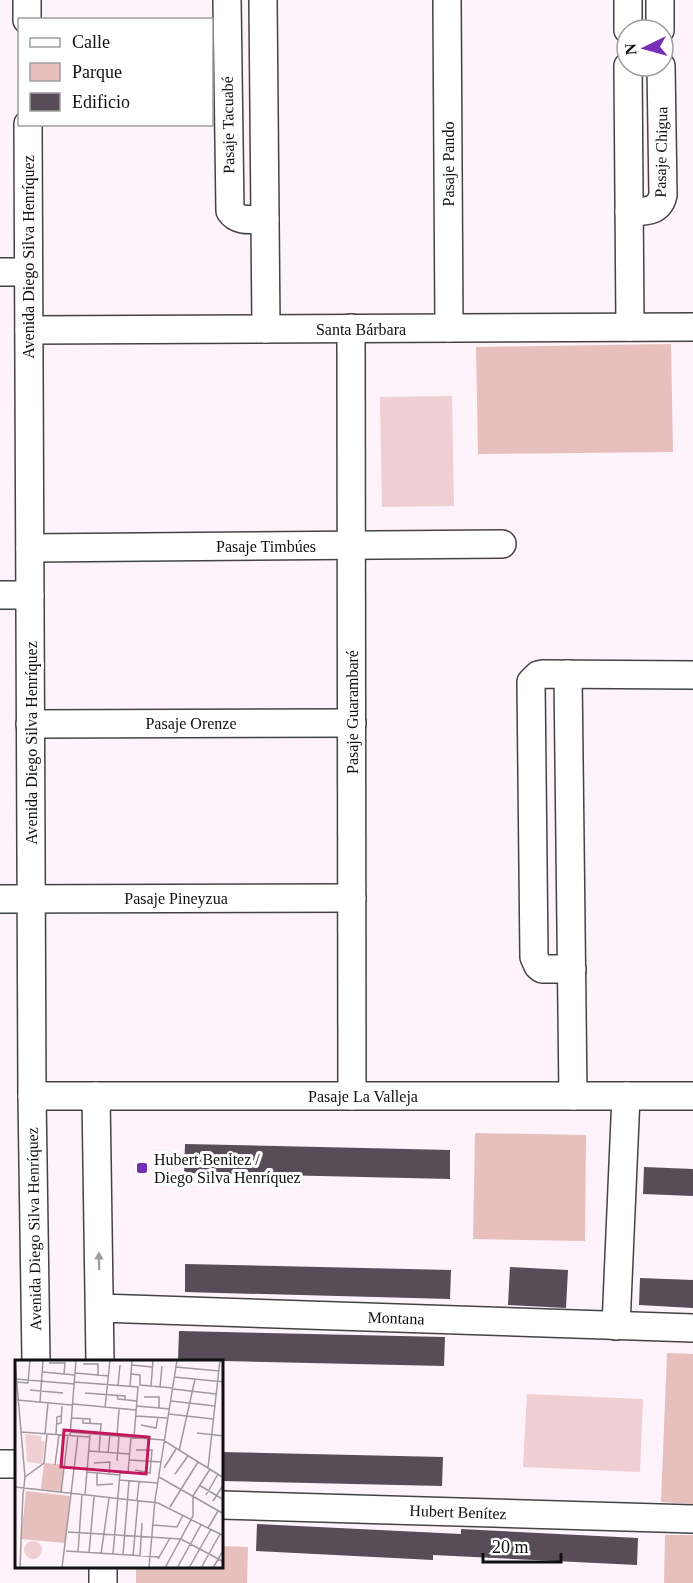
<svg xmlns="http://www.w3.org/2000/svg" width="693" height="1583" viewBox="0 0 693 1583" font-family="Georgia,serif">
	<rect width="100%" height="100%" fill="#fef3fa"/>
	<!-- green -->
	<g fill="#e7c0be">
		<polygon points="671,344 673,452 478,454 476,347"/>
		<polygon points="475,1133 586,1135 585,1241 473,1239"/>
		<polygon points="667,1353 693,1354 693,1504 661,1502"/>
		<polygon points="665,1535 693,1535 693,1583 664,1583"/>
		<polygon points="222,1546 248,1547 247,1583 136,1583 136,1567 222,1566"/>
	</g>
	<!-- pitch -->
	<g fill="#efcfd2">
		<polygon points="452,396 454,506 382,507 380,397"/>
		<polygon points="527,1394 643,1399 640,1472 523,1467"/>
	</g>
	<!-- building -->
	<g fill="#574c58">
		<polygon points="185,1144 450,1150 450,1179 184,1173"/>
		<polygon points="644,1167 693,1169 693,1196 643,1194"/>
		<polygon points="185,1264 451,1270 450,1299 185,1292"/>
		<polygon points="510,1267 568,1270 566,1308 508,1305"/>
		<polygon points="640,1278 693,1280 693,1308 639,1305"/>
		<polygon points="179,1331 445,1337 444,1366 178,1360"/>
		<polygon points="222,1452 443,1457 442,1486 222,1481"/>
		<polygon points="257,1524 461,1534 461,1529 638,1538 637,1565 433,1555 433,1560 256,1551"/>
	</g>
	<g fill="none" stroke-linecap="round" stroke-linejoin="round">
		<defs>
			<g id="minor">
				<polyline points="27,0 27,20"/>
				<path d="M 227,0 L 230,211 C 238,223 253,219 265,219"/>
				<polyline points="263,0 266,329"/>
				<polyline points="447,0 449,328"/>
				<polyline points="628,0 628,30"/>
				<polyline points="660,0 660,30"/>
				<polyline points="628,66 630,327"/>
				<polyline points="28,124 32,1096 36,1361"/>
				<path d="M 629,212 C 644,211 659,213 663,195 L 661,66"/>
				<polyline points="0,272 28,272"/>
				<polyline points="351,328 352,1096"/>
				<polyline points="29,330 693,327"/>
				<polyline points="30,548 502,544"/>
				<polyline points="0,595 30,595"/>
				<polyline points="568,674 573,1096"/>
				<polyline points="30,724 352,723"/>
				<polyline points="0,899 352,898"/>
				<polyline points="572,969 542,969 538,966 534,957 531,682 538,675 543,674 693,675"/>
				<polyline points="32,1096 693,1096"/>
				<polyline points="96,1096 100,1361"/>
				<polyline points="100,1308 693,1328"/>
				<polyline points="616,1326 626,1096"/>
				<polyline points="0,1464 16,1464"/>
				<polyline points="222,1505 693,1519"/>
				<polyline points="103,1566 103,1583"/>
			</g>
		</defs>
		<!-- minor casing -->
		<use href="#minor" stroke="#434343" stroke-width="30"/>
		<!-- minor -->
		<use href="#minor" stroke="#fff" stroke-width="27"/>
	</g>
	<!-- one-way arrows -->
	<defs><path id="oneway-solid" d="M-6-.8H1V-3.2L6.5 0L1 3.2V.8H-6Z" transform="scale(1.5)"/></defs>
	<use fill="#9f9f9f" href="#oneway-solid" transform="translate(99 1261) rotate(-91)"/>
	<!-- markers -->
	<rect fill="#772fb8" stroke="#fff" stroke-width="2" x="136" y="1162" width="12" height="12" rx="3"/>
	<g text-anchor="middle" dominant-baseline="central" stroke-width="6" stroke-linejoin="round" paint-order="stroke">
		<!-- street labels -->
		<g font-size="16" fill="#101010" stroke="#fff">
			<text transform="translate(228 125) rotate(-91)">Pasaje Tacuabé</text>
			<text transform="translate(661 152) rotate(-89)">Pasaje Chigua</text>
			<text transform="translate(448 164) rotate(-90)">Pasaje Pando</text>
			<text transform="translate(28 257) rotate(-90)">Avenida Diego Silva Henríquez</text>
			<text x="361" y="329">Santa Bárbara</text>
			<text x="266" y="546">Pasaje Timbúes</text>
			<text transform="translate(352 712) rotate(-90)">Pasaje Guarambaré</text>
			<text x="191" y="723">Pasaje Orenze</text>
			<text transform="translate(31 743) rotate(-90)">Avenida Diego Silva Henríquez</text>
			<text x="176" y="898">Pasaje Pineyzua</text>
			<text x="363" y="1096">Pasaje La Valleja</text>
			<text transform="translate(34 1229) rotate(-91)">Avenida Diego Silva Henríquez</text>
			<text transform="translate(396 1318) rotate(2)">Montana</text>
			<text transform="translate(458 1512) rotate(2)">Hubert Benítez</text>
		</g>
		<!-- poi labels -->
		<g font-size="16" fill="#101010" stroke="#fff" text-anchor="start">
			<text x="154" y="1159">Hubert Benitez /<tspan x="154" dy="18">Diego Silva Henríquez</tspan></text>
		</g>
	</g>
	<!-- overview -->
	<g transform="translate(15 1360)">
		<rect width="208" height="208" fill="#fef3fa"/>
		<path d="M 29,103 L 49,105 L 46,131 L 26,129 ZM 11,131 L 55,136 L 50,183 L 6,179 Z" fill="#e7c0be"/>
		<path d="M 10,74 L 27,76 L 26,81 L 30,82 L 27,104 L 12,102 ZM9 190a9 9 0 1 1 18 0a9 9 0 1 1-18 0Z" fill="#efcfd2"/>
		<path fill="none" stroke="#9f989c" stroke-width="1.5" d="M 0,2 L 10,117 L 8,135M 34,3 L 50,3 L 49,14M 68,4 L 83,4 L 83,15M 117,5 L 137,7M 161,7 L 204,11M 28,12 L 60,15M 60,13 L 94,16M 116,14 L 125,15 L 125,25 L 158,28M 159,17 L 209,22M 1,19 L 59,24M 1,22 L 13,23 L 15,0M 59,22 L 123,27 L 119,77M 103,26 L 105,5M 136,26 L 138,0M 115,27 L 117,0M 145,27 L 147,6M 158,29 L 201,34M 15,30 L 48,33M 70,33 L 110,36 L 110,40M 102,35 L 103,39 L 122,41M 129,37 L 144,37 L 144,48M 2,40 L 57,45M 156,41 L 200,46M 25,42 L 28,0M 58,44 L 121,50M 122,46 L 155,49M 90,48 L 95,0M 154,54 L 198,59M 121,56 L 152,58M 57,58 L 75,59 L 75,63M 68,59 L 68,63 L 87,64M 42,64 L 46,63 L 47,46M 126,65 L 141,68 L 143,57M 6,72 L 75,77M 55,72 L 148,80 L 209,118M 182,73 L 209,76M 30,74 L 33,43M 41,74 L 42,57 L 46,56M 55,76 L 61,0M 102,76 L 104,49M 74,91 L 115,94M 164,91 L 180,19M 84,92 L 86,64M 93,93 L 95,75M 115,100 L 146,102M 102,101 L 104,76M 79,103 L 95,102 L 94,114M 40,105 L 44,75M 149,108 L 161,89M 193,108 L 205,0M 120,110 L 135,113 L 137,90 L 121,90M 72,112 L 105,115M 82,113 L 82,125 L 98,124M 160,114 L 173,96M 10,117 L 29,103 L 32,74M 144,117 L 209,154M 104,120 L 143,123M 184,125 L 209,140M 0,127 L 143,143 L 209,176M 46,133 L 53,75M 70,135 L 75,75M 191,135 L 203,114M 178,136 L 195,109M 122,141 L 124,122M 198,141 L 209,124M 155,147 L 183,102M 138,165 L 162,167 L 168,155M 193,168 L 203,151M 53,172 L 166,179 L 209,202M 51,191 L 145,197M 63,192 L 67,135M 74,193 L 79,137M 86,194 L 94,138M 98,194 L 105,113 L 113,113 L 116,77M 108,195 L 114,121M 118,196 L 123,141M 125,196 L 127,163M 143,199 L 155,178M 5,208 L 8,133M 47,208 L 63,76M 134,208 L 140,140 L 162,0M 150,208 L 178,156 L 178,136M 162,208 L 186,165M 174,208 L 196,169M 186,208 L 205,174M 198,208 L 209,189"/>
		<path fill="#c2185b" fill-opacity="0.15" stroke="#c2185b" stroke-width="3" d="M 49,70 L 134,77 L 131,114 L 46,107 Z"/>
		<rect width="208" height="208" fill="none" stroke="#101010" stroke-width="3"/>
	</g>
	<!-- legend -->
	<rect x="18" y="18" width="195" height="108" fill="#ffffff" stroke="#9f9f9f" stroke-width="1.5"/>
	<rect x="30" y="38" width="30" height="9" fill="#ffffff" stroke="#9f9f9f" stroke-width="1.5"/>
	<text x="72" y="48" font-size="18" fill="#101010">Calle</text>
	<rect x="30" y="63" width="30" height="18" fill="#e7c0be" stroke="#9f9f9f" stroke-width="1.5"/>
	<text x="72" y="78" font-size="18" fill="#101010">Parque</text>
	<rect x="30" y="93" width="30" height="18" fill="#574c58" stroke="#9f9f9f" stroke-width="1.5"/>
	<text x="72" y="108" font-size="18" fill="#101010">Edificio</text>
	<!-- north arrow -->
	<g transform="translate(645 48) rotate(265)"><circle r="28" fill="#ffffff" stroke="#9f9f9f" stroke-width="1.5"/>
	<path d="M0-4.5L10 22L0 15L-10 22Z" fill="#772fb8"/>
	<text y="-9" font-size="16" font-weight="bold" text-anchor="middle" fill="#101010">N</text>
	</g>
	<!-- scale -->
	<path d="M483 1553v9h78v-9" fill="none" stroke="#101010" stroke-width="3"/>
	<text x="492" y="1553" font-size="18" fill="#101010" stroke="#ffffff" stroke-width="4.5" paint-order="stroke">20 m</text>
</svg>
